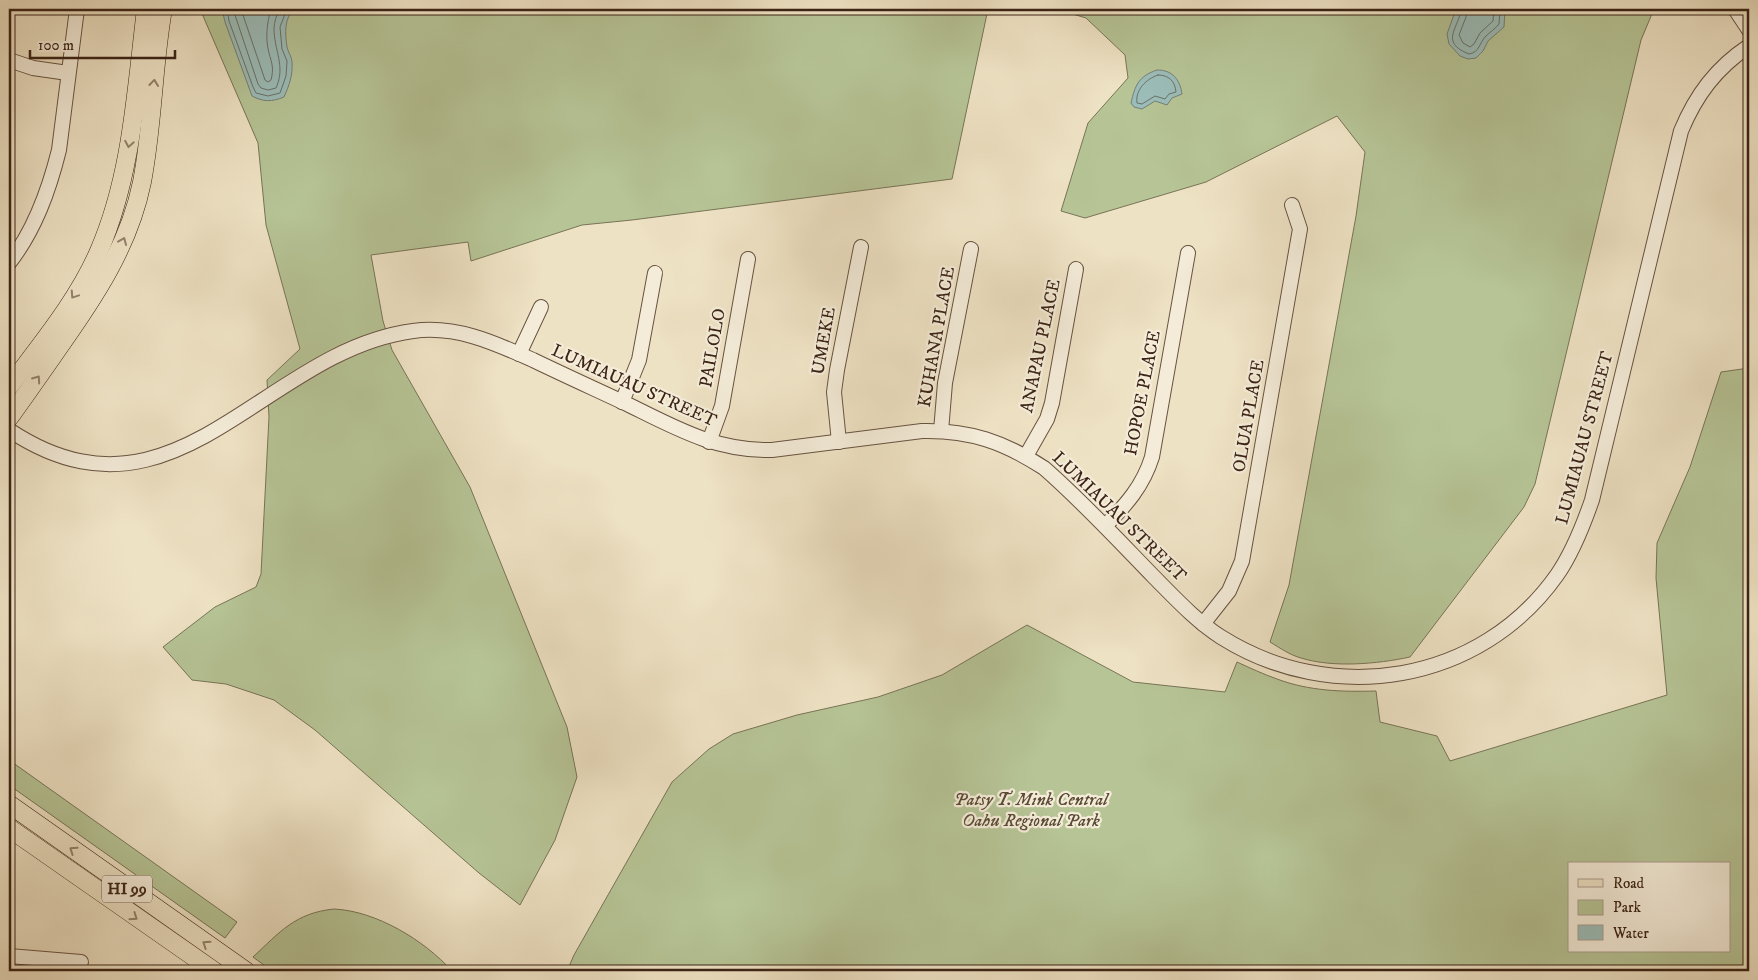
<svg xmlns="http://www.w3.org/2000/svg" width="1758" height="980" viewBox="0 0 1758 980" font-family="'IM FELL DW Pica',serif">
	<rect width="100%" height="100%" fill="#eee2c4"/>
	<filter id="stains"><feTurbulence type="fractalNoise" baseFrequency=".004" numOctaves="4"/><feColorMatrix values="0 0 0 0 .2 0 0 0 0 .09 0 0 0 0 .02 0 0 0 .5 -.17"/></filter>
	<radialGradient id="worn" r=".72"><stop offset=".6" stop-color="#630" stop-opacity="0"/><stop offset="1" stop-color="#630" stop-opacity=".3"/></radialGradient>
	<!-- green -->
	<g fill="#b6c496" stroke="#787456" fill-rule="evenodd">
		<polygon points="200,9 988,9 952,179 632,220 582,225 471,261 468,242 371,255 383,321 392,350 470,487 567,727 577,777 555,840 520,905 479,873 315,730 274,700 226,684 192,680 163,647 215,607 256,587 261,574 269,417 267,380 300,349 266,225 258,143"/>
		<path d="M 1056,9 L 1654,9 L 1641,40 L 1535,484 L 1524,507 L 1410,657 C 1377,664 1333,668 1301,658 C 1290,655 1280,648 1270,642 L 1289,585 L 1356,216 L 1365,152 L 1337,116 L 1206,182 L 1085,218 L 1061,211 L 1088,123 L 1128,78 L 1125,55 L 1086,18 Z"/>
		<path d="M 1749,368 L 1749,971 L 567,971 L 574,955 L 672,782 L 709,749 L 733,734 L 797,715 L 878,697 L 942,675 L 1027,625 L 1133,682 L 1225,692 L 1237,662 C 1250,668 1263,674 1277,679 C 1309,691 1342,692 1376,691 L 1380,722 L 1437,736 L 1450,761 L 1667,695 L 1656,578 L 1657,543 L 1690,467 L 1721,372 ZM 1569,864 L 1729,864 L 1729,951 L 1569,951 Z"/>
		<polygon points="9,760 237,922 225,938 9,785"/>
		<path d="M 334,909 C 376,911 424,940 452,971 L 272,971 L 253,957 C 280,932 295,913 334,909 Z"/>
	</g>
	<!-- water -->
	<g fill="#9bbdb9" stroke="#757f77">
		<path d="M 222,9 L 294,9 C 284,19 285,33 287,47 C 288,52 292,57 292,62 C 293,75 289,86 284,97 C 272,102 263,102 252,96 L 225,22 Z"/>
		<polygon points="1456,9 1505,9 1504,27 1488,41 1483,51 1476,58 1468,59 1460,56 1449,44 1447,34"/>
		<path d="M 1157,70 C 1172,70 1180,79 1182,94 L 1172,98 L 1167,105 L 1155,101 L 1142,109 L 1134,107 L 1131,103 C 1135,85 1139,76 1157,70 Z"/>
	</g>
	<g fill="none" stroke-linecap="round" stroke-linejoin="round">
		<!-- shore -->
		<g stroke="#6b7067" stroke-width="1">
			<polyline points="227,9 229,21 253,87 256,93 268,96 280,93 286,76 287,61 282,49 280,27 287,9"/>
			<path d="M 233,9 L 258,84 L 261,88 L 268,90 L 276,88 C 286,66 274,51 274,28 C 274,22 277,15 279,9"/>
			<path d="M 241,9 L 265,80 L 268,82 L 271,80 C 274,68 272,64 269,53 C 265,38 267,23 271,9"/>
			<path d="M 1461,9 C 1460,27 1438,42 1469,54 C 1480,52 1479,43 1486,36 C 1490,32 1495,29 1499,24 L 1500,9"/>
			<polyline points="1467,9 1466,17 1459,35 1463,43 1470,47 1474,44 1480,33 1493,21 1494,9"/>
			<path d="M 1158,75 C 1169,75 1175,81 1176,92 L 1169,94 L 1165,99 L 1155,96 L 1142,104 L 1137,103 C 1135,90 1146,79 1158,75 Z"/>
		</g>
		<defs>
			<g id="minor">
				<polyline points="1735,9 1749,30"/>
				<polyline points="9,60 33,68 68,73"/>
				<path d="M 9,263 C 35,230 49,190 59,150 L 77,9"/>
				<polyline points="519,354 541,307"/>
				<polyline points="622,402 639,360 655,273"/>
				<path d="M 9,430 C 175,540 262,351 413,331 C 456,325 495,343 533,360 C 564,375 595,389 627,404 C 676,428 715,451 772,450 L 922,431 C 970,430 1004,442 1044,468 C 1083,502 1118,540 1154,577 C 1175,598 1196,621 1221,637 C 1332,707 1480,684 1557,575 C 1573,552 1583,526 1592,500 L 1681,131 C 1696,95 1716,68 1749,46"/>
				<polyline points="941,431 945,383 971,249"/>
				<polyline points="709,442 722,406 748,259"/>
				<polyline points="839,442 834,392 837,370 861,247"/>
				<polyline points="1026,456 1047,419 1052,403 1076,269"/>
				<path d="M 1105,526 C 1126,505 1143,486 1152,457 L 1188,253"/>
				<polyline points="1203,624 1229,591 1242,561 1300,229 1292,205"/>
				<polyline points="9,956 81,962"/>
			</g>
			<g id="major">
				<path d="M 9,387 C 41,344 78,300 99,251 C 132,175 136,90 146,9"/>
				<path d="M 9,418 C 25,396 41,373 57,350 C 94,298 129,246 142,182 C 153,125 153,66 163,9"/>
				<polyline points="9,804 246,971"/>
				<polyline points="9,828 214,971"/>
			</g>
		</defs>
		<!-- minor casing -->
		<use href="#minor" stroke="#685341" stroke-width="16"/>
		<!-- major casing -->
		<use href="#major" stroke="#3b2315" stroke-width="19"/>
		<!-- minor -->
		<use href="#minor" stroke="#f4ecd9" stroke-width="14"/>
		<!-- major -->
		<use href="#major" stroke="#eee2c4" stroke-width="18"/>
	</g>
	<!-- one-way arrows -->
	<defs><path id="oneway-chevron" d="M-2-3.5L2.5 0L-2 3.5" fill="none" stroke-width="1.6" stroke-linecap="round" stroke-linejoin="round" transform="scale(1.25)"/></defs>
	<g stroke="#94826c">
		<use href="#oneway-chevron" transform="translate(154 83) rotate(-84)"/>
		<use href="#oneway-chevron" transform="translate(129 144) rotate(100)"/>
		<use href="#oneway-chevron" transform="translate(123 241) rotate(-67)"/>
		<use href="#oneway-chevron" transform="translate(74 295) rotate(124)"/>
		<use href="#oneway-chevron" transform="translate(37 379) rotate(-55)"/>
		<use href="#oneway-chevron" transform="translate(73 850) rotate(-145)"/>
		<use href="#oneway-chevron" transform="translate(134 917) rotate(35)"/>
		<use href="#oneway-chevron" transform="translate(206 944) rotate(-146)"/>
	</g>
	<g text-anchor="middle" dominant-baseline="central" stroke-width="4.5" stroke-linejoin="round" paint-order="stroke">
		<!-- shield labels -->
		<rect fill="#f4ecd9" stroke="#725f50" stroke-width="1" x="102" y="875.5" width="50" height="27" rx="4"/>
		<g font-size="16" font-weight="bold" fill="#3b2315">
			<text x="127" y="889">HI 99</text>
		</g>
		<!-- street labels -->
		<g font-size="18" fill="#3b2315" stroke="#f4ecd9">
			<text transform="translate(937 337) rotate(-80)">KUHANA PLACE</text>
			<text transform="translate(824 341) rotate(-80)">UMEKE</text>
			<text transform="translate(1041 346) rotate(-78)">ANAPAU PLACE</text>
			<text transform="translate(713 348) rotate(-80)">PAILOLO</text>
			<text transform="translate(634 386) rotate(24)">LUMIAUAU STREET</text>
			<text transform="translate(1143 393) rotate(-79)">HOPOE PLACE</text>
			<text transform="translate(1249 416) rotate(-80)">OLUA PLACE</text>
			<text transform="translate(1585 438) rotate(-75)">LUMIAUAU STREET</text>
			<text transform="translate(1119 517) rotate(44)">LUMIAUAU STREET</text>
		</g>
		<!-- park labels -->
		<g font-size="18" font-style="italic" fill="#5a4b35" stroke="#f4ecd9">
			<text x="1031" y="800">Patsy T. Mink Central<tspan x="1031" dy="21">Oahu Regional Park</tspan></text>
		</g>
	</g>
	<!-- margin -->
	<rect width="1758" height="980" fill="none" stroke="#eee2c4" stroke-width="30"/>
	<rect x="10" y="10" width="1738" height="960" fill="none" stroke="#3b2315" stroke-width="2.5"/>
	<rect x="15" y="15" width="1728" height="950" fill="none" stroke="#3b2315"/>
	<!-- legend -->
	<rect x="1568" y="862" width="162" height="90" fill="#f4ecd9" stroke="#aa9c8b"/>
	<rect x="1578" y="879" width="25" height="8" fill="#eee2c4" stroke="#aa9c8b"/>
	<text x="1613" y="888" font-size="15" fill="#3b2315">Road</text>
	<rect x="1578" y="900" width="25" height="15" fill="#b6c496" stroke="#aa9c8b"/>
	<text x="1613" y="912" font-size="15" fill="#3b2315">Park</text>
	<rect x="1578" y="925" width="25" height="15" fill="#9bbdb9" stroke="#aa9c8b"/>
	<text x="1613" y="938" font-size="15" fill="#3b2315">Water</text>
	<!-- scale -->
	<path d="M30 50v8h145v-8" fill="none" stroke="#3b2315" stroke-width="2.5"/>
	<text x="38" y="50" font-size="15" fill="#3b2315" stroke="#f4ecd9" stroke-width="4" paint-order="stroke">100 m</text>
	<rect width="100%" height="100%" filter="url(#stains)"/>
	<rect width="100%" height="100%" fill="url(#worn)"/>
</svg>
